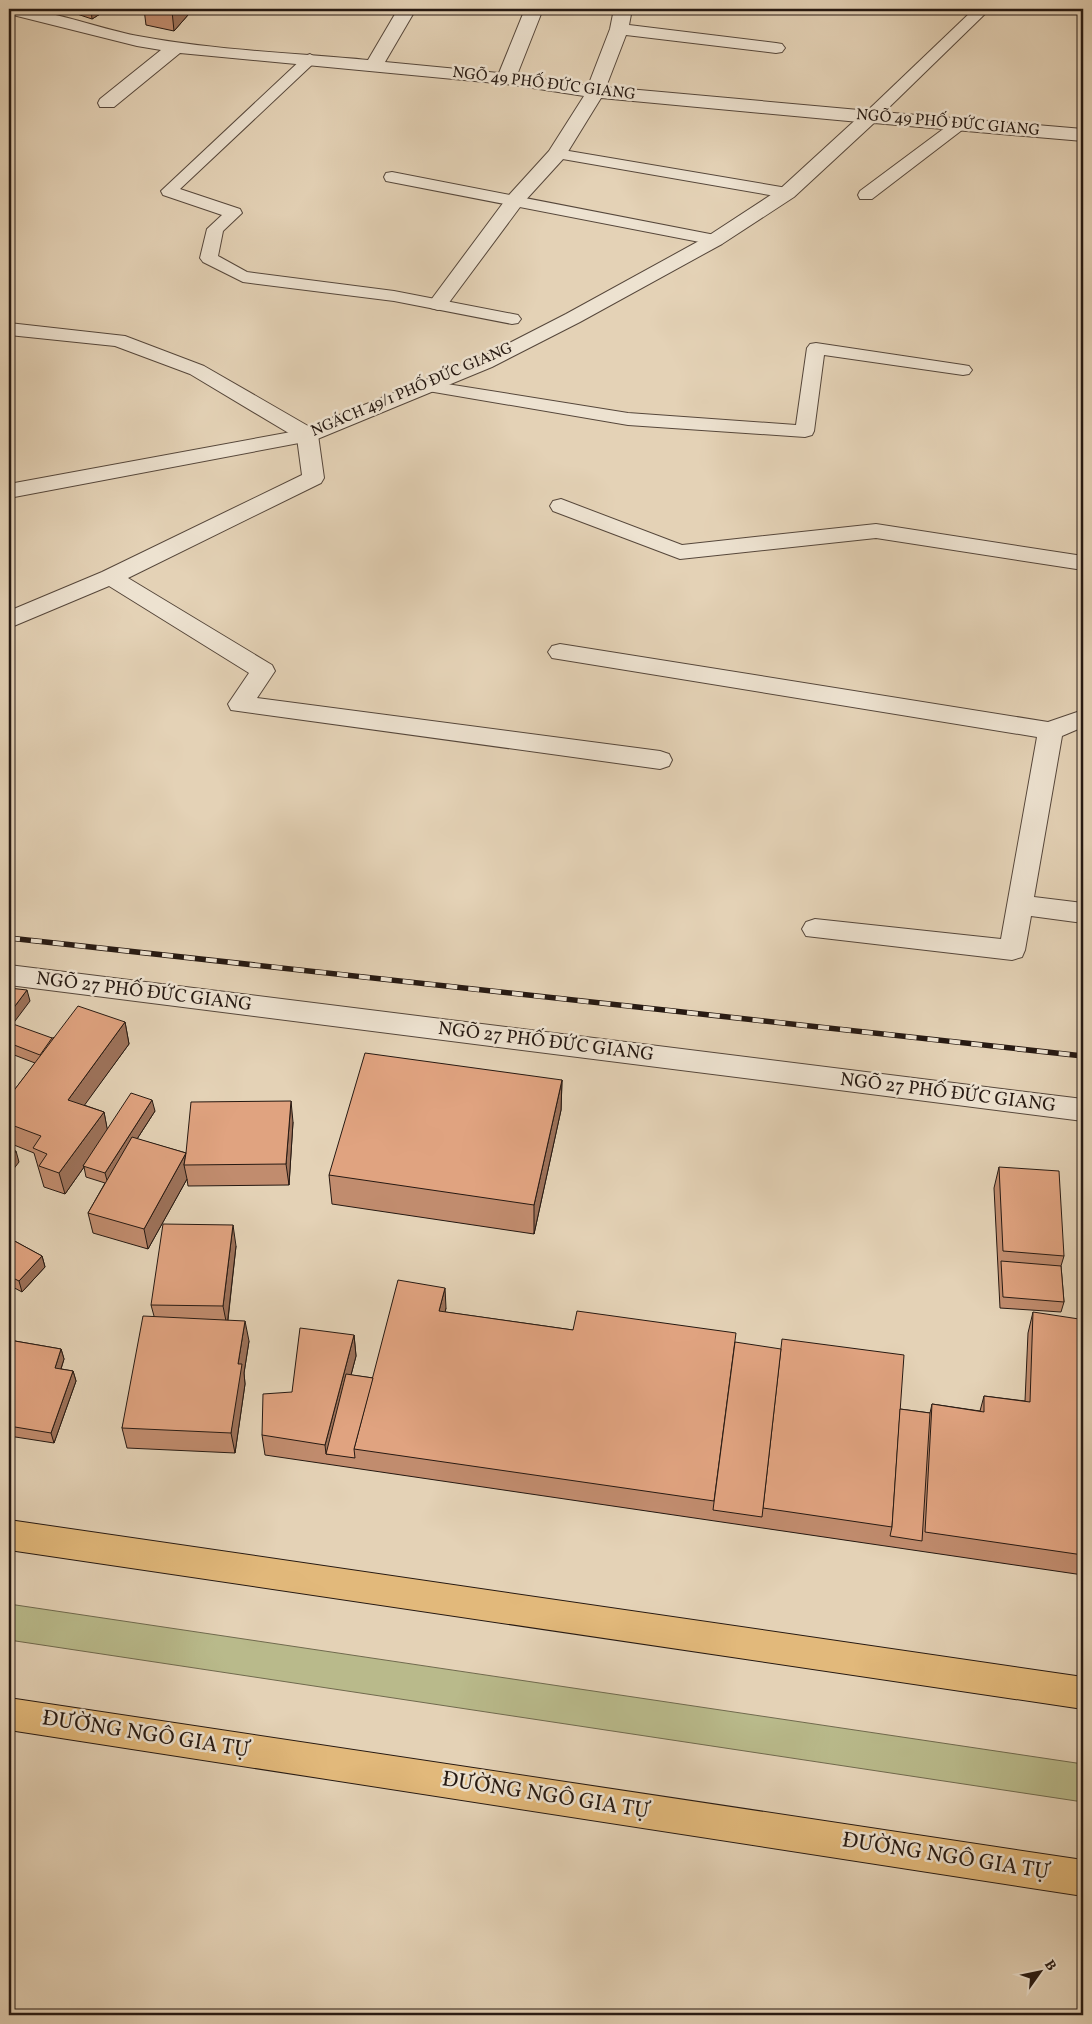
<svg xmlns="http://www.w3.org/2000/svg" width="1092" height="2024" viewBox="0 0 1092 2024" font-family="Vollkorn,serif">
	<rect width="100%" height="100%" fill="#e4d2b6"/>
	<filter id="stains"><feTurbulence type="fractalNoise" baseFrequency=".004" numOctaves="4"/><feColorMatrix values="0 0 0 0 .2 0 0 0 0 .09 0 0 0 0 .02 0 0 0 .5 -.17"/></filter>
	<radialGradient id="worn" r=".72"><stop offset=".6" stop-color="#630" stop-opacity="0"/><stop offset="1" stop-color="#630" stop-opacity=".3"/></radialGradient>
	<!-- green -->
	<polygon fill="#b9ba8b" stroke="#706a4e" points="9,1604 1083,1764 1083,1802 9,1640"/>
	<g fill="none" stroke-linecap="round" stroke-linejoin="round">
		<defs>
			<g id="service">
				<polygon points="974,9 990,9 876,120 864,120 862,117 864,114"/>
				<polygon points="310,54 318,59 315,62 180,189 240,209 242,213 223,231 218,256 247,272 394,291 518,315 521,319 518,323 512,324 394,301 243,282 203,262 200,258 207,229 222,215 163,195 161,191 305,56"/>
				<polygon points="960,119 966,121 968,124 966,127 872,199 860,199 858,195 860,191 954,121"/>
				<polygon points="557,149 787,188 793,189 795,193 793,197 787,198 551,157 549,154 551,151"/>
				<polygon points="392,172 715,235 721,236 724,240 721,244 715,245 386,181 384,177 386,173"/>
				<polygon points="816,343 963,365 969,366 972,370 969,374 963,375 824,355 814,431 812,435 805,437 628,425 428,391 422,390 419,386 422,382 428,381 628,413 796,425 807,348 810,344"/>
			</g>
			<g id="minor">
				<path d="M 9,9 C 53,9 95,28 138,36 C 213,50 292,53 368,60 L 398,9 L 416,9 L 385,62 L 499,73 L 525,9 L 543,9 L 517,75 L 588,86 L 610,29 L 614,9 L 632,9 L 629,25 L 776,43 L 782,44 L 785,48 L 782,52 L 776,53 L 626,35 L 606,87 L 870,111 L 877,113 L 879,117 L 877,121 L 870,123 L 601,98 L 564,158 L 523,203 L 445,308 L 438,310 L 431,308 L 428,304 L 509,195 L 549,151 L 584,96 L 506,84 L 180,53 L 114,107 L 100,107 L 98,103 L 100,99 L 161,50 L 137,46 L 9,14 Z"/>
				<polygon points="9,323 125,336 204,366 315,430 318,435 324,478 321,483 128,578 272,665 275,671 257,698 660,751 669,754 672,760 669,766 660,769 231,710 228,704 249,673 109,586 9,628 9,611 102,572 302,475 297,438 190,374 115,346 9,335"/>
				<polygon points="561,499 682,545 876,524 1083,556 1083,570 876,538 680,559 553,511 550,506 553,501"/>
				<polygon points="560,644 1048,722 1083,710 1083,727 1062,736 1034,897 1083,903 1083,923 1031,916 1025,950 1022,957 1012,960 806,936 802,929 806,922 815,919 1001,939 1037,737 552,658 548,652 552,646"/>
				<polygon points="9,965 1083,1099 1083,1121 9,985"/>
			</g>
			<polygon id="tertiary" points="870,111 1083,129 1083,141 874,123 794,197 722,244 580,322 492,367 315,440 9,498 9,484 302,430 478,359 566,314 708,236 780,189 863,113"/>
			<g id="primary">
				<polygon points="9,1520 1083,1677 1083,1709 9,1550"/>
				<polygon points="9,1698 1083,1860 1083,1896 9,1730"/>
			</g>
		</defs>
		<!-- service casing -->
		<use href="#service" stroke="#56473b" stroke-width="2"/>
		<!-- minor casing -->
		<use href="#minor" stroke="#56473b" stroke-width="2"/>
		<!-- tertiary casing -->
		<use href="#tertiary" stroke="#56473b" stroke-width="2"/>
		<!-- primary casing -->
		<use href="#primary" stroke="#261912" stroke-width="2"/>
		<!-- service -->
		<use href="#service" fill="#ede2d0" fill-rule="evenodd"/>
		<!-- minor -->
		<use href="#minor" fill="#ede2d0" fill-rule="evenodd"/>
		<!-- tertiary -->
		<use href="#tertiary" fill="#ede2d0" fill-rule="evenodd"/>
		<!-- primary -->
		<use href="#primary" fill="#e2b97b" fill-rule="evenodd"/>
		<defs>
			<polyline id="rail" points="9,938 1083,1056"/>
		</defs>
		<!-- rail casing -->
		<use href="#rail" stroke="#261912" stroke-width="5.5"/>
		<!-- rail -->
		<use href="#rail" stroke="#ede2d0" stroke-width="4" stroke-dasharray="11" stroke-linecap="butt"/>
	</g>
	<!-- wall -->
	<g fill="#c18c6e" stroke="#261912">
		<polygon points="62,9 108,9 92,19"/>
		<polygon points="144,9 188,9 188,15 174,31 146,25"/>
		<polygon points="125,1022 129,1044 84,1105 104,1112 107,1129 155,1111 137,1139 186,1153 293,1122 289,1185 188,1186 187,1179 148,1249 93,1233 88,1213 105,1183 86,1177 84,1167 65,1194 44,1187 34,1153 9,1143 9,1097 35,1063 9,1053 9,1043 52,1038"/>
		<polygon points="562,1080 561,1110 534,1234 332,1204 329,1175"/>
		<polygon points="999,1167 1064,1256 1061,1266 1064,1302 1061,1312 1000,1308 994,1188"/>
		<polygon points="9,1238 42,1256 45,1267 22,1292 9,1285"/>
		<polygon points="236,1246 228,1320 249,1341 244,1373 245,1384 235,1453 127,1448 122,1428 154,1316 151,1305"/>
		<polygon points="446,1308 445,1312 573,1330 735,1343 900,1409 930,1413 932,1404 980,1411 984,1396 1025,1401 1028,1333 1033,1312 1078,1409 1083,1409 1083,1575 265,1455 262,1435 292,1392 354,1335 356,1356 351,1375 373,1378"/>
		<polygon points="9,1340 61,1349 64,1359 61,1369 73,1371 76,1381 54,1443 9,1436"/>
	</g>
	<!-- shaded-wall -->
	<g fill="#9d725a" stroke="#261912">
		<polygon points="91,9 108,9 92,19"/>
		<polygon points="174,9 188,9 188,15 174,31 172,11"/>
		<polygon points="27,990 30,1001 9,1029 9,1014"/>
		<polygon points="125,1022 129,1044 73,1121 68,1100"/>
		<polygon points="562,1080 561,1110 534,1234 534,1205"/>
		<polygon points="152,1100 155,1111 108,1184 105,1173"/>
		<polygon points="291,1101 293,1122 289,1185 286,1164"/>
		<polygon points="104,1112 108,1133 83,1166 84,1167 65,1194 59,1173"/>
		<polygon points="16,1151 19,1162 9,1175 9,1160"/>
		<polygon points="186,1153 184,1165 187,1179 148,1249 144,1229"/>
		<polygon points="9,1180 12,1191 9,1195"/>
		<polygon points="233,1225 236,1246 227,1326 223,1306"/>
		<polygon points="42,1256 45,1267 22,1292 19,1281"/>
		<polygon points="445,1288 446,1308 440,1332 439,1311"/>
		<polygon points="245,1321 249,1341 244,1373 245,1384 235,1453 231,1433 238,1364"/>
		<polygon points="354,1335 356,1356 330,1454 326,1454 325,1445"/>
		<polygon points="61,1349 64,1359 58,1378 55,1368"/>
		<polygon points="73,1371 76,1381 54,1443 51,1433"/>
	</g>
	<!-- building -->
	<g fill="#e0a380" stroke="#261912">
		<polygon points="162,9 174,9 172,11"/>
		<polygon points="9,988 27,990 9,1014"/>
		<polygon points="78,1006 125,1022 68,1100 104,1112 59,1173 39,1166 47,1154 33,1148 41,1136 9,1124 9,1097"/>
		<polygon points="13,1024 52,1038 40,1055 9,1043 9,1029"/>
		<polygon points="365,1053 562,1080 534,1205 329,1175"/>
		<polygon points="131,1093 152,1100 105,1173 83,1166"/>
		<polygon points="291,1101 286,1164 184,1165 186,1153 144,1229 88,1213 132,1137 186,1153 191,1102"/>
		<polygon points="9,1148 16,1151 9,1160"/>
		<polygon points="999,1167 1059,1171 1064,1256 1003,1251"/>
		<polygon points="163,1224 233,1225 223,1306 151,1305"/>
		<polygon points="9,1238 42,1256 19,1281 9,1276"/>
		<polygon points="1001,1261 1061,1266 1064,1302 1003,1297"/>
		<polygon points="398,1280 445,1288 439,1311 573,1330 577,1311 736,1333 714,1501 354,1449"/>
		<polygon points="1033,1312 1079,1319 1078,1409 1083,1409 1083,1555 925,1532 932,1404 984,1412 984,1396 1030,1402"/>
		<polygon points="143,1316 245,1321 238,1364 242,1364 231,1433 122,1428"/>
		<polygon points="300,1328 354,1335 325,1445 262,1435 263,1394 292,1392"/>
		<polygon points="782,1339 904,1355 892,1527 763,1508"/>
		<polygon points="9,1340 61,1349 55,1368 73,1371 51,1433 9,1426"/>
		<polygon points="735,1342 781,1349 762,1517 713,1510"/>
		<polygon points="346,1374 373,1378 354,1449 355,1458 326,1454"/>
		<polygon points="900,1409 930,1413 922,1541 890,1536 892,1527"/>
	</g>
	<g text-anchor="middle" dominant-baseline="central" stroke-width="5" stroke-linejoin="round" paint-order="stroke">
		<!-- far-street labels -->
		<g font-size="16" fill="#261912" stroke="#ede2d0">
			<text transform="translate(544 84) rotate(7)">NGÕ 49 PHỐ ĐỨC GIANG</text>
			<text transform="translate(948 123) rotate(5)">NGÕ 49 PHỐ ĐỨC GIANG</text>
			<text transform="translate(412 390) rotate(-23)">NGÁCH 49/1 PHỐ ĐỨC GIANG</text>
		</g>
		<!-- street labels -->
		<g font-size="19" fill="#261912" stroke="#ede2d0">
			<text transform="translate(144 992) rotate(7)">NGÕ 27 PHỐ ĐỨC GIANG</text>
			<text transform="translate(546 1042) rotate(7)">NGÕ 27 PHỐ ĐỨC GIANG</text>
			<text transform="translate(948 1093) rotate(7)">NGÕ 27 PHỐ ĐỨC GIANG</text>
		</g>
		<!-- near-street labels -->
		<g font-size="22" fill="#261912" stroke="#ede2d0">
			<text transform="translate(146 1735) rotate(9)">ĐƯỜNG NGÔ GIA TỰ</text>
			<text transform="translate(546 1796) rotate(9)">ĐƯỜNG NGÔ GIA TỰ</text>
			<text transform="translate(946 1857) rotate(9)">ĐƯỜNG NGÔ GIA TỰ</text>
		</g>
	</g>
	<!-- margin -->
	<rect width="1092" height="2024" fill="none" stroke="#e4d2b6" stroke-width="30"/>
	<rect x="10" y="10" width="1072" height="2004" fill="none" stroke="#261912" stroke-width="2.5"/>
	<rect x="15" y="15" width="1062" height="1994" fill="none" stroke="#261912"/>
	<!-- north arrow -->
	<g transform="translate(1040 1972) rotate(57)" stroke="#ede2d0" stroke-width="4" paint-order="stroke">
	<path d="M0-4L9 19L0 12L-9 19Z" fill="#261912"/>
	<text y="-8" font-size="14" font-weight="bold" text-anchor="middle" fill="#261912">B</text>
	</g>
	<rect width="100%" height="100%" filter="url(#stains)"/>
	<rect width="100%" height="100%" fill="url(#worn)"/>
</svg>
